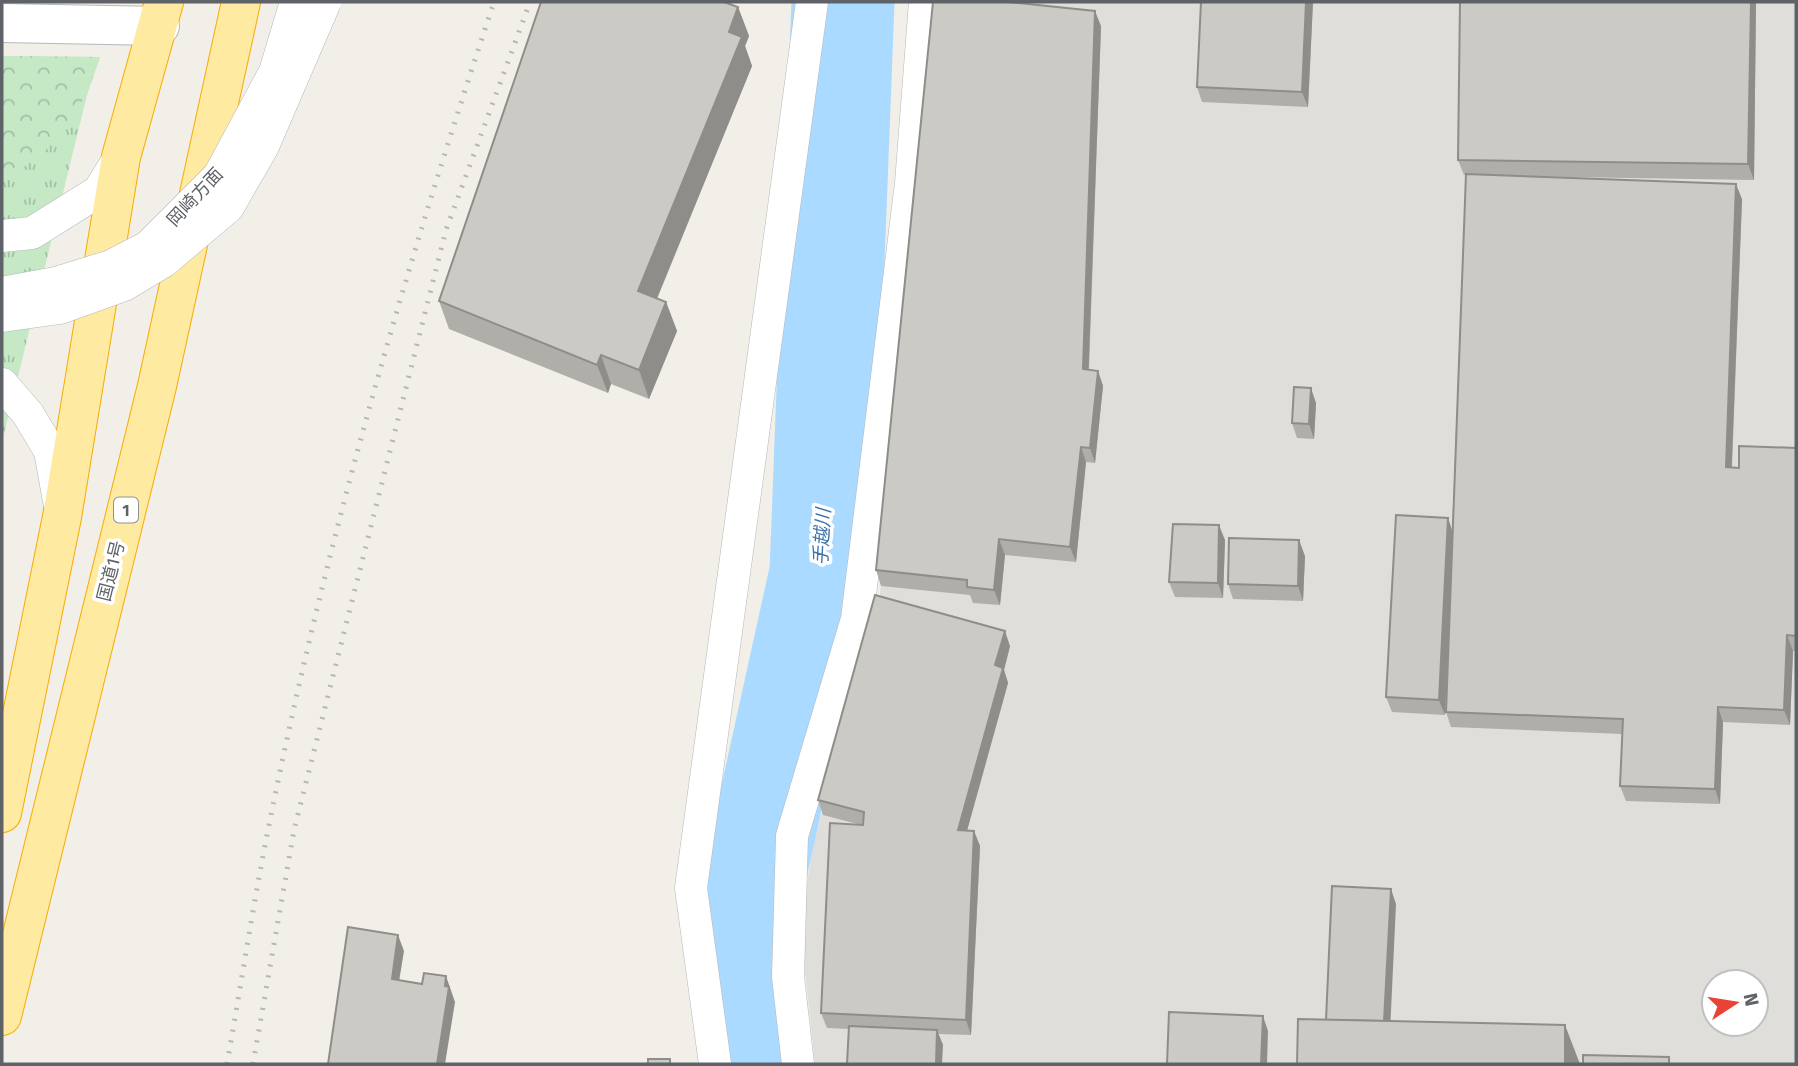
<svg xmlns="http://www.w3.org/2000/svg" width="1798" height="1066" viewBox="0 0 1798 1066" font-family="'Fira Sans','Noto Sans JP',sans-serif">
	<defs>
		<pattern id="grass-tufts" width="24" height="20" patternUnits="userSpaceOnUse" patternTransform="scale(1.75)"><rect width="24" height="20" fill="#c5e8c5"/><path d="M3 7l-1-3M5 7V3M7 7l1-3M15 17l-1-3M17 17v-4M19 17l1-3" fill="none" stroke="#a3c0a4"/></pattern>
		<pattern id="forest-crowns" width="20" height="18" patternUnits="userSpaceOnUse" patternTransform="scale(1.75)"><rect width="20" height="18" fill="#c5e8c5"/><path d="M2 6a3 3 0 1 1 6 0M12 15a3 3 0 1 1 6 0" fill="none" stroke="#a3c0a4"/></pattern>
	</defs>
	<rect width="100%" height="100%" fill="#f1efe8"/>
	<!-- industrial -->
	<path fill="#e0deda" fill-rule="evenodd" d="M 934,2 L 1796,2 L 1796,1064 L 815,1064 L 801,932 L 812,848 L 879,605 ZM 1714,982 L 1756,982 L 1756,1024 L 1714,1024 Z"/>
	<!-- grass -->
	<polygon fill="url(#grass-tufts)" points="2,56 100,57 87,95 2,442"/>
	<!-- forest -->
	<path fill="url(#forest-crowns)" d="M 2,56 L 100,57 C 80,116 57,151 2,180 Z"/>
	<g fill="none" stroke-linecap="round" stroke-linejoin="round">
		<!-- river -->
		<polyline stroke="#aadaff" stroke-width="103" points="757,1064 750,1010 747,909 821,573 843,2"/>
		<defs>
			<g id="service">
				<polyline points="2,236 32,233 99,191 120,157"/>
				<polyline points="2,384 28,414 50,451 59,501"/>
				<polyline points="715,1064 691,888 812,2"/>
				<polyline points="798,1064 788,977 792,836 857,619 911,183 925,2"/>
			</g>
			<polyline id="minor" points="2,23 160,26"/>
			<g id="trunk">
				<polyline points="2,813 62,517 121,157 164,2"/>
				<polyline points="2,1016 157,386 241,2"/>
			</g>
		</defs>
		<!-- service casing -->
		<use href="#service" stroke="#b5b8bc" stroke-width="33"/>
		<!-- minor casing -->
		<use href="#minor" stroke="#b5b8bc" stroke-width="40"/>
		<!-- trunk casing -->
		<use href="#trunk" stroke="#f9ab00" stroke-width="40"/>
		<!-- service -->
		<use href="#service" stroke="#fff" stroke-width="32"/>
		<!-- minor -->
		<use href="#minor" stroke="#fff" stroke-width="38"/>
		<!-- trunk -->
		<use href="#trunk" stroke="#feeaa1" stroke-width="38"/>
		<!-- rail -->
		<g stroke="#b6b7b8" stroke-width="5" stroke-dasharray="2 9" stroke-linecap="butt">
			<path d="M 227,1064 C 241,985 253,905 269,825 C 325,546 404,272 494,2"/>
			<polyline points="253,1064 294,830 446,230 530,2"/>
		</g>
		<defs>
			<g id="service-bridge">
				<polyline points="2,293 56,283 111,266 148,247 219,176 275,72 296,2"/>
				<polyline points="2,316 60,308 124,285 164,261 228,207 263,146 325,2"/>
			</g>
		</defs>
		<!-- service-bridge casing -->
		<use href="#service-bridge" stroke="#b5b8bc" stroke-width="33" stroke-linecap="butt"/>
		<!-- service-bridge -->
		<use href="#service-bridge" stroke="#fff" stroke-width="32"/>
	</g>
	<!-- wall -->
	<g fill="#afaea9">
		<polygon points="1313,2 1308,107 1202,102 1197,87"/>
		<polygon points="1460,2 1756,2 1754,180 1506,176 1742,199 1732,468 1739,468 1796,448 1796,651 1793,651 1790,725 1723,722 1720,804 1626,801 1620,786 1622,734 1451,727 1446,712 1449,611 1445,715 1392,712 1386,697 1448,518 1452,531 1466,175 1464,175 1458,160"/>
		<polygon points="738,7 749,36 745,46 752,66 657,299 666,302 677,331 649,399 611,384 608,393 449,329 439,301"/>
		<polygon points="1101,26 1089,370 1098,371 1103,386 1095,463 1086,462 1076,562 1005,555 1000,605 973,603 970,595 881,586 876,570"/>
		<polygon points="1316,403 1314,439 1297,438 1292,423"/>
		<polygon points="1225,540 1223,598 1175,597 1169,582"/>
		<polygon points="1305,556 1303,601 1233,599 1228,584"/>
		<polygon points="1010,646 1004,670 1008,683 967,831 974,831 980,846 971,1035 938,1034 943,1045 849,1029 827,1028 821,1013 861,825 823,815 818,800"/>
	</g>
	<!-- shaded-wall -->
	<g fill="#8f8d8a">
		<polygon points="1306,2 1313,2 1308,107 1302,92"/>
		<polygon points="1751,2 1756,2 1754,180 1748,164"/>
		<polygon points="738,7 749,36 745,46 752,66 648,320 638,291"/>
		<polygon points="1095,11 1101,26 1088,384 1083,369"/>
		<polygon points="1736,184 1742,199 1731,483 1726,467"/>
		<polygon points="666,302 677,331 649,399 639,370"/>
		<polygon points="601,355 611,384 608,393 597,365"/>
		<polygon points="1098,371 1103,386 1095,463 1090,448"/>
		<polygon points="1311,388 1316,403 1314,439 1309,424"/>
		<polygon points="1081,447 1086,462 1076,562 1070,547"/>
		<polygon points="1448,518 1453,533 1445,715 1439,700"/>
		<polygon points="1219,525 1225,540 1223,598 1218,583"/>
		<polygon points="999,539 1005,555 1000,605 994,590"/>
		<polygon points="1299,540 1305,556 1303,601 1298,586"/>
		<polygon points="1005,631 1010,646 1004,670 1008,683 963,845 958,830 995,665"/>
		<polygon points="1787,635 1793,651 1790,725 1784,710"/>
		<polygon points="1718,707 1723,722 1720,804 1715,789"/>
		<polygon points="974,831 980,846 971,1035 966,1020"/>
		<polygon points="1391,889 1396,904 1389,1054 1383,1039"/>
		<polygon points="398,935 404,951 397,994 392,979"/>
		<polygon points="446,976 455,1002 445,1064 437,1064"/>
		<polygon points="1263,1016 1268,1031 1267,1064 1261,1064"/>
		<polygon points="1565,1025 1580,1064 1565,1064"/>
		<polygon points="937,1030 943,1045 942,1064 936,1064"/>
	</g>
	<!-- building -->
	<g fill="#cccac5" stroke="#8f8d8a" stroke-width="2">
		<polygon points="541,2 724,2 738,7 729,32 742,37 638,291 666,302 639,370 601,355 597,365 439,301"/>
		<polygon points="933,2 1008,2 1095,11 1083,369 1098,371 1090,448 1081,447 1070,547 999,539 994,590 967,587 967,580 876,570"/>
		<polygon points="1201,2 1306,2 1302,92 1197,87"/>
		<polygon points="1460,2 1751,2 1748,164 1458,160"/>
		<polygon points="1466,174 1736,184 1726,467 1739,468 1739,446 1796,448 1796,636 1787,635 1784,710 1718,707 1715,789 1620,786 1623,719 1446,712"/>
		<polygon points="1294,387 1311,388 1309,424 1292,423"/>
		<polygon points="1396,515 1448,518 1439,700 1386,697"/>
		<polygon points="1173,524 1219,525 1218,583 1169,582"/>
		<polygon points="1229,538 1299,540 1298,586 1228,584"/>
		<polygon points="875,595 1005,631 995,665 1003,668 958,830 974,831 966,1020 821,1013 830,823 863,825 864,812 818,800"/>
		<polygon points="1332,886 1391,889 1384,1021 1326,1020"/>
		<polygon points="348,927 398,935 392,979 422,984 424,973 446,976 445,986 449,987 437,1064 328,1064"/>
		<polygon points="1169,1012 1263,1016 1261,1064 1167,1064"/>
		<polygon points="1298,1019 1565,1025 1565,1064 1297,1064"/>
		<polygon points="849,1026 937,1030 936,1064 847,1064"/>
		<polygon points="1583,1055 1669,1057 1669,1064 1583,1064"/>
		<rect x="648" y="1059" width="22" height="5"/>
	</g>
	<g text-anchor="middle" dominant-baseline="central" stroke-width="7" stroke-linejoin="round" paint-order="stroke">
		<!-- shield labels -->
		<rect fill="#fff" stroke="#8f9295" stroke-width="2" x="114" y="497.5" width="24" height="25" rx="5"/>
		<g font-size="16" font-weight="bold" fill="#5f6368">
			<text x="126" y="510">1</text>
		</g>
		<!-- street labels -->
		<g font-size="18" fill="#5f6368" stroke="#fff">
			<text transform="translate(195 197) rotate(-47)">岡崎方面</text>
			<text transform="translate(111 571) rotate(-76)">国道1号</text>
		</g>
		<!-- water labels -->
		<g font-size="19" font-style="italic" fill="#4174aa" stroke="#fff">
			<text transform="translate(822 537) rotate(-87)">手越川</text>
		</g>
	</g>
	<!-- border -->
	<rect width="1798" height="1066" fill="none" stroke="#5f6368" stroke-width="7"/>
	<!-- north arrow -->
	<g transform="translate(1735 1003) rotate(78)"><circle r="33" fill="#ffffff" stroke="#bfc1c3" stroke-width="2"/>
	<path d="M0-5L12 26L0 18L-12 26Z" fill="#ea4335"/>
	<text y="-10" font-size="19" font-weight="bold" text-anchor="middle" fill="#5f6368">N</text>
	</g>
</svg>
